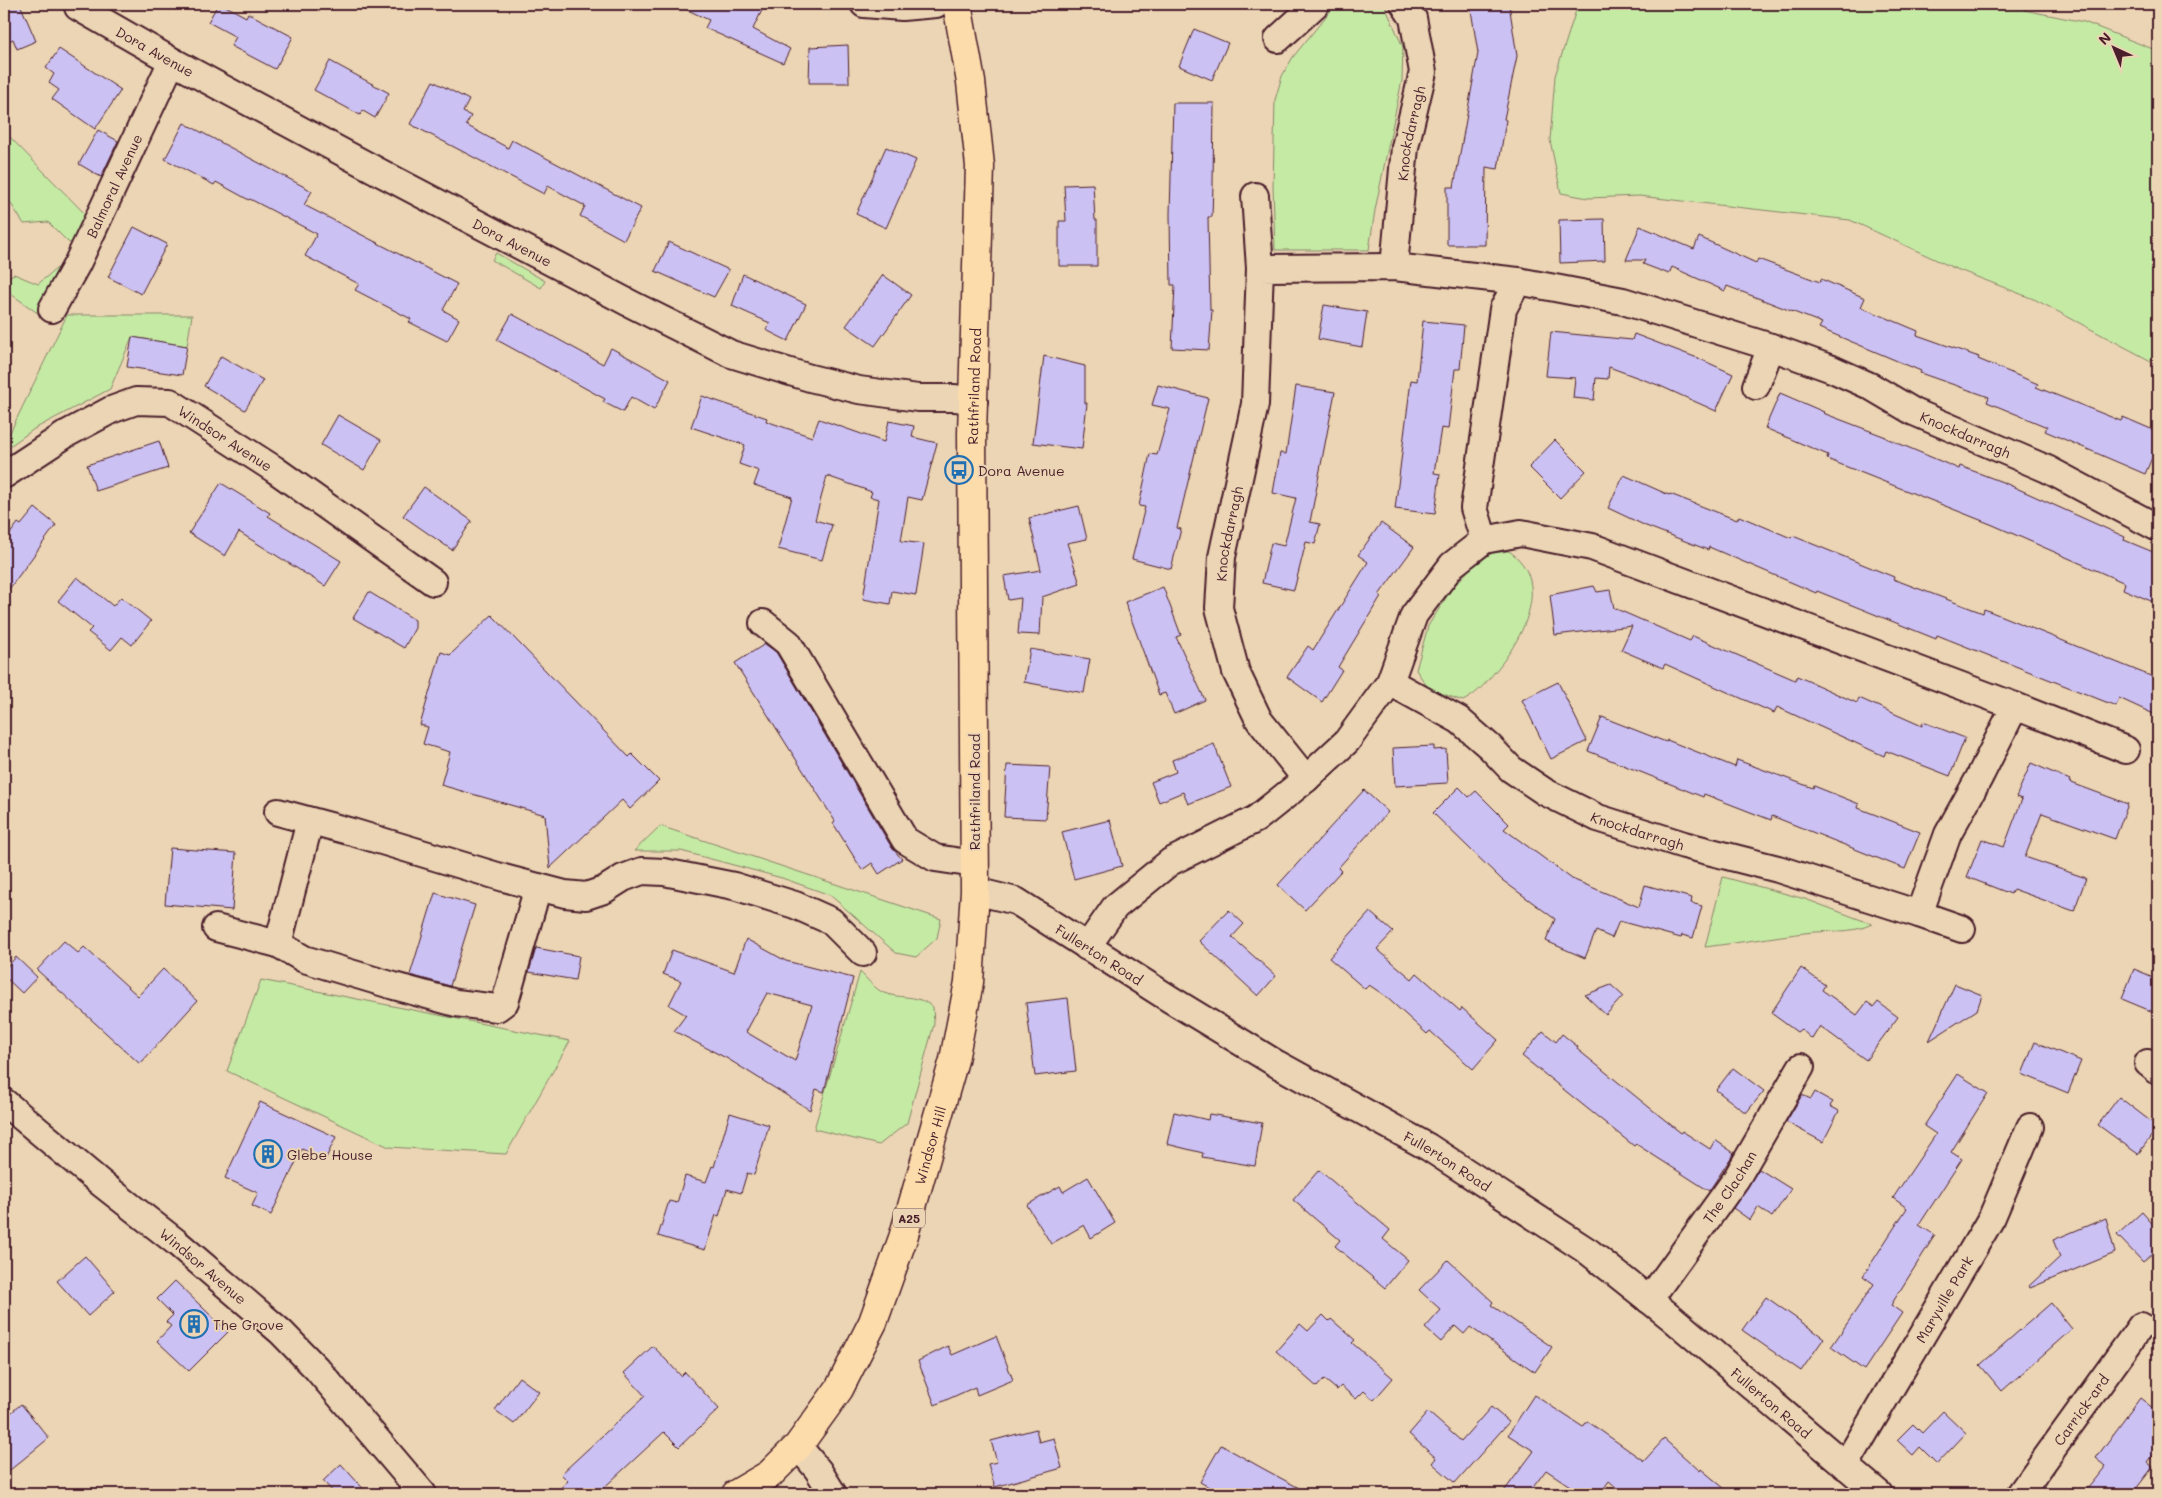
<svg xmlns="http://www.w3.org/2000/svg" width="2162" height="1498" viewBox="0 0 2162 1498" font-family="Mali,sans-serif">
	<rect width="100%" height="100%" fill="#ebd5b4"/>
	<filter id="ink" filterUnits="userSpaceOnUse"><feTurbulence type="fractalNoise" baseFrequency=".02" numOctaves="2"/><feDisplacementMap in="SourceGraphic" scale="10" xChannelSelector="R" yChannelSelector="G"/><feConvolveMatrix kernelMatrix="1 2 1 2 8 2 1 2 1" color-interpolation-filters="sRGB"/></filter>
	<g filter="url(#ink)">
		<!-- green -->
		<g fill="#c5eaa4" stroke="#888468">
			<polygon points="1336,4 1384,4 1403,47 1402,80 1375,210 1369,250 1275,250 1273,186 1275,100 1282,76 1293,57"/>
			<polygon points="1578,4 2026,4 2024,10 2084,22 2158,51 2158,343 2151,361 2036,300 1954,268 1850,220 1639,196 1588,198 1561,193 1550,140 1555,76"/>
			<polygon points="4,131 88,217 74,244 68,242 48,222 24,224 4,193"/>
			<polygon points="496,253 545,281 541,288 492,260"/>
			<polygon points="57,268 62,275 39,314 4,289 4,279 14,274 38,284"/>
			<polygon points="67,315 192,315 187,346 132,337 110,389 34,429 4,450 4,445"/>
			<path d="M 1509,551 C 1552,581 1524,635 1499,667 C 1488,680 1479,693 1463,701 L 1429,689 L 1416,670 L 1428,626 L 1453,587 L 1471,568 L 1492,553 Z"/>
			<polygon points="660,826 941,919 937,938 916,957 896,953 830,895 782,878 681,851 634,851"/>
			<path d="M 1723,877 L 1805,899 L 1872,924 C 1852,934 1826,930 1804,933 C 1771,937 1738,943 1705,947 Z"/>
			<path d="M 860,972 C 867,979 875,989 884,993 C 904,1000 914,993 933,1007 L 934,1024 L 907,1123 L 879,1145 L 814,1129 Z"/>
			<polygon points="261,980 570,1041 506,1154 389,1147 227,1071"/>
		</g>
		<!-- building -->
		<g fill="#ccc1f3" stroke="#4a1f2b" fill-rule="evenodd">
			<polygon points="4,4 20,4 36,41 17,49 13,39 4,43"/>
			<polygon points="218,4 222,4 246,17 248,13 293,37 275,69 231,46 236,37 208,22"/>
			<polygon points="675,4 765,4 753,29 790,49 783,63 705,28 709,20"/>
			<polygon points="1470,4 1509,4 1517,56 1504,119 1506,120 1498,169 1486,167 1485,245 1447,245 1447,187 1454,187 1478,53"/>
			<polygon points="1194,29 1228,43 1212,80 1179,66"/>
			<polygon points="848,45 849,83 809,83 810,47"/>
			<polygon points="59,49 121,90 95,129 52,99 59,90 49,83 54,74 46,68"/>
			<polygon points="330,61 389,93 375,118 363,111 360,115 314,90"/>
			<polygon points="433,81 469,100 463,112 471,116 466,125 508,148 512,140 641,208 624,240 580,216 585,206 548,186 544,194 410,124"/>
			<polygon points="1173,103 1214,103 1213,184 1212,217 1208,217 1210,310 1212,310 1209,350 1172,348 1175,285 1171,285 1170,214"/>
			<polygon points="184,123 312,191 304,205 457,284 443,310 459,319 447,341 409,322 411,319 355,290 359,284 305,256 317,234 250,199 249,200 216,182 214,185 165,159"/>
			<polygon points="98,130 118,141 101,177 79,164"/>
			<polygon points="886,147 916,160 886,228 856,214"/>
			<polygon points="1093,184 1095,220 1097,220 1097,266 1059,266 1059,221 1066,221 1064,185"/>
			<polygon points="1604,219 1605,261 1560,263 1559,220"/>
			<polygon points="1640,226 1694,249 1699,237 1756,263 1758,259 1820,282 1821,279 1865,298 1861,307 1918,331 1917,335 1979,357 1978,359 2038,384 2036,387 2121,421 2123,417 2158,432 2158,444 2145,474 2045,431 2047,427 1987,402 1989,397 1920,373 1921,371 1819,328 1822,323 1727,286 1725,291 1672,267 1669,274 1643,264 1645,260 1626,260"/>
			<polygon points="134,227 167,244 141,294 108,277"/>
			<polygon points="669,242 729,270 714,297 655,271"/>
			<polygon points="743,274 806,304 788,341 766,330 770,323 732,306"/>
			<polygon points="883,275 911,295 875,346 846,326"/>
			<polygon points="1324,305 1367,312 1362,347 1318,339"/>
			<polygon points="512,314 603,364 611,348 670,380 654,410 631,397 623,412 603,402 605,399 497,340"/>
			<polygon points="1423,321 1464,325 1460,369 1455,369 1448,429 1441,428 1434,473 1440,474 1435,514 1395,509 1411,380 1417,381"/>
			<polygon points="1551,332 1632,340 1634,334 1700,359 1733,374 1716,411 1658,385 1609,367 1608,379 1596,378 1594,400 1573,398 1575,378 1546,376"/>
			<polygon points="132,337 187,346 182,375 127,367"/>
			<polygon points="221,356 263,380 245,410 204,386"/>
			<polygon points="1044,356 1085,366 1085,403 1087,403 1082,449 1033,443"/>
			<polygon points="1158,385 1208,398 1177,528 1181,529 1171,569 1132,559 1145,507 1139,506 1150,454 1157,455 1170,409 1152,405"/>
			<polygon points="1296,386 1335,392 1310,522 1320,524 1315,544 1306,542 1294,590 1262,583 1271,543 1284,546 1296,498 1273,493 1280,453 1286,454"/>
			<polygon points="1780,393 1824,412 1823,413 1886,437 1886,438 1959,469 1960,466 2005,483 2125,537 2124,540 2158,554 2158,604 2123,589 2125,583 1993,525 1827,459 1828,455 1765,428"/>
			<polygon points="702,396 767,418 766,421 812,437 819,419 884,442 889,421 914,426 912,437 937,443 922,500 908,497 901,541 924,544 916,595 892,591 890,604 863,599 879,499 870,497 872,492 827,476 815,520 832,525 822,560 778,549 792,497 754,485 759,471 739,464 745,445 691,427"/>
			<polygon points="338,415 381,440 364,470 321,445"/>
			<polygon points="1555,440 1586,471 1560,498 1529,467"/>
			<polygon points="159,441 168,468 96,491 87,465"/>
			<polygon points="1624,475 1669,495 1670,494 1737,520 1739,516 1791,538 1793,536 1894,577 1893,579 1983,613 1984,609 2158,679 2158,716 2119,698 2116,706 1937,635 1936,639 1817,591 1816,593 1709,547 1708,550 1646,526 1608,508"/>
			<polygon points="221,483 270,513 268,516 341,561 325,586 239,532 225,556 189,533"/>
			<polygon points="424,487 472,521 452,550 403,516"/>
			<polygon points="1079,506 1087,539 1067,543 1080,584 1042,597 1040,635 1018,634 1021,598 1008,600 1004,576 1041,570 1029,518"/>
			<polygon points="35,508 56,525 4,596 4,542 18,523 21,525"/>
			<polygon points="1381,523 1414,547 1379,595 1381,596 1338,667 1342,670 1322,702 1287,677 1308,646 1313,650 1368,562 1358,555"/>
			<polygon points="77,577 113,606 121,597 151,621 132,645 122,637 111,650 88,632 92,628 58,601"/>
			<polygon points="1594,586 1597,592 1610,590 1614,608 1690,641 1693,636 1795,680 1797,676 1857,703 1859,698 1922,726 1923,722 1965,738 1950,776 1886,751 1884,756 1777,707 1774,713 1665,664 1663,668 1621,650 1632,626 1555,635 1550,595"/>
			<polygon points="1163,587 1181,635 1176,637 1205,700 1174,714 1165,693 1159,695 1125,602"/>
			<polygon points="369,592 415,620 415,628 404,648 353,618"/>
			<polygon points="492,615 629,757 632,754 659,781 630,809 622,800 550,868 545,815 441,785 450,752 423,744 428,727 420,725 441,652 450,655"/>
			<polygon points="765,644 776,652 892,848 902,859 879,874 872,863 862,870 833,823 835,821 735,663"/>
			<polygon points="1030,649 1090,659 1084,693 1024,682"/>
			<polygon points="1558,682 1587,741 1551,759 1522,700"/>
			<polygon points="1602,717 1666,742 1667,740 1735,767 1737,760 1813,788 1814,786 1859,804 1858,808 1920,832 1905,869 1772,816 1771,820 1704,794 1703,797 1588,751"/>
			<polygon points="1214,744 1231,787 1188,804 1183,792 1159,802 1151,782 1176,772 1172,760"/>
			<polygon points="1434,746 1434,750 1446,749 1448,783 1395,786 1393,748"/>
			<polygon points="2031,763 2070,780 2069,782 2128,804 2115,839 2042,813 2025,857 2086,878 2074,911 2013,889 2011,894 1967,877 1982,839 2004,847 2022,799 2016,797"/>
			<polygon points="1007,765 1050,767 1046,819 1004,817"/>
			<polygon points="1459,787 1469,797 1476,791 1509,824 1504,829 1572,879 1639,907 1645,885 1692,898 1691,903 1702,906 1693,938 1682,935 1681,938 1619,921 1612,938 1596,931 1585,958 1546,941 1555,919 1502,880 1433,813"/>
			<polygon points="1364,790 1388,812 1338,868 1341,871 1305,910 1278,885"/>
			<polygon points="1110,820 1122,866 1074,879 1062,832"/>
			<polygon points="170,848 236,853 232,910 165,904"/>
			<polygon points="435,893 475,905 450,986 410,975"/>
			<polygon points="1229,910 1244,924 1232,937 1276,976 1258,996 1199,941"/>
			<polygon points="1370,912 1393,932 1377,949 1412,979 1417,973 1460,1011 1462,1008 1498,1040 1473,1069 1430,1031 1427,1034 1384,995 1369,985 1365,989 1329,958"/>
			<path d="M 746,939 L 786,961 L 853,978 L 824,1092 L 816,1089 L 810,1110 L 728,1059 L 674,1031 L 686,1015 L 669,1005 L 681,981 L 663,974 L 672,950 L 734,972 ZM 767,993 L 812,1005 L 795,1061 L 746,1032 Z"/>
			<polygon points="64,941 78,953 84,947 138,996 163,969 197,1001 140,1064 37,970"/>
			<polygon points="536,948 579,956 575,980 529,972"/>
			<polygon points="16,957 37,977 22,993 4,976 4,970"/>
			<polygon points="1801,968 1825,985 1822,990 1857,1015 1867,1002 1874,1007 1878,1002 1898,1017 1866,1060 1820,1026 1812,1039 1801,1029 1797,1032 1771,1013"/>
			<polygon points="2134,969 2158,979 2158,1014 2122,999"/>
			<polygon points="1955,984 1982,995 1977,1010 1929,1041"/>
			<polygon points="1611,985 1623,996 1606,1015 1585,995"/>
			<polygon points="1068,998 1076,1071 1035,1076 1026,1003"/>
			<polygon points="1543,1031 1556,1042 1562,1034 1578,1047 1577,1049 1681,1133 1682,1131 1710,1149 1715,1140 1734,1153 1709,1191 1636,1144 1634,1146 1522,1056"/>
			<polygon points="2035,1042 2081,1061 2068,1093 2022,1074"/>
			<polygon points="1733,1068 1764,1091 1746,1113 1716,1090"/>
			<polygon points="1958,1074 1988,1093 1951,1152 1962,1159 1919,1225 1935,1235 1891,1305 1902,1313 1864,1370 1831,1347 1874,1284 1863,1276 1907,1208 1893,1198 1936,1134 1924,1126"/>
			<polygon points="1815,1092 1833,1102 1830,1106 1839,1111 1823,1142 1786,1122 1802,1095 1811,1099"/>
			<polygon points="2119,1097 2158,1127 2138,1154 2098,1125"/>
			<polygon points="260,1102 336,1137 325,1160 302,1149 271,1215 252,1206 258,1193 225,1178"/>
			<polygon points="1174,1112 1208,1120 1209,1114 1262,1123 1255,1166 1202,1157 1203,1153 1167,1144"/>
			<polygon points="730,1113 769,1125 754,1175 747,1173 741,1193 727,1189 719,1216 716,1215 705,1250 658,1236 669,1201 677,1203 685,1176 706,1182 712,1166 714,1167"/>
			<polygon points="1759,1169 1791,1189 1772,1217 1758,1207 1750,1220 1733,1208"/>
			<polygon points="1319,1170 1390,1230 1383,1239 1408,1260 1385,1288 1335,1246 1340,1240 1293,1200"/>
			<polygon points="1088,1177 1115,1223 1091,1238 1084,1225 1051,1244 1027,1205 1060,1186 1063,1192"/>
			<polygon points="2142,1212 2158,1230 2158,1248 2143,1262 2117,1235"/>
			<polygon points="2106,1218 2115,1253 2030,1288 2029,1286 2060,1257 2053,1240"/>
			<polygon points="85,1256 115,1291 88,1316 57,1281"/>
			<polygon points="1448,1260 1493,1302 1491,1305 1552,1347 1535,1372 1470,1327 1464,1334 1455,1326 1441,1342 1425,1328 1441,1310 1419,1290"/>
			<polygon points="175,1281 228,1332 189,1371 157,1341 171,1326 166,1322 173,1315 157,1299"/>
			<polygon points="1766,1297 1824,1338 1801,1371 1742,1330"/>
			<polygon points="2051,1303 2072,1329 2002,1391 1980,1365"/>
			<polygon points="1323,1315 1329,1321 1331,1319 1355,1340 1352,1343 1393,1378 1374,1400 1364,1391 1356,1399 1341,1386 1337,1390 1324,1379 1317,1387 1276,1351 1300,1324 1308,1331"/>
			<polygon points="996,1336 1013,1380 977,1395 975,1387 935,1405 918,1361 948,1346 952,1355"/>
			<polygon points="653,1346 681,1376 685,1372 719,1409 679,1447 664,1432 597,1494 554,1494 568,1481 561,1474 645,1396 624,1373"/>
			<polygon points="519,1377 539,1392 514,1424 495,1410"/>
			<polygon points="1534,1395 1583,1427 1587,1421 1644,1461 1664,1439 1700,1471 1701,1469 1731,1494 1624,1494 1609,1481 1600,1494 1582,1494 1546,1470 1528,1494 1502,1494 1534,1451 1508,1435"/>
			<polygon points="2140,1398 2158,1412 2158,1449 2148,1463 2153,1467 2132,1494 2083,1494 2106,1466 2096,1458"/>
			<polygon points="21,1404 49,1438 4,1475 4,1419"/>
			<polygon points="1491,1407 1509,1422 1455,1483 1432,1463 1436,1458 1409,1434 1428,1412 1461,1441"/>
			<polygon points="1943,1411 1966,1433 1937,1464 1920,1447 1913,1455 1897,1440 1913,1424 1922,1433"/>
			<polygon points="1036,1429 1039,1442 1054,1438 1062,1468 995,1487 988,1464 997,1462 991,1441"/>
			<polygon points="1221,1445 1262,1468 1310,1494 1221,1494 1200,1482"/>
			<polygon points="341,1464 368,1494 335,1494 323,1481"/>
		</g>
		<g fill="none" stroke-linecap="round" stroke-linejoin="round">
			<defs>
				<g id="minor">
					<polyline points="864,4 902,7 936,4"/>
					<path id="s1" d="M 78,7 L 172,61 L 383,174 L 631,304 L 731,354 L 810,378 L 859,390 L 918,398 L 955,398 L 974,401"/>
					<polyline points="1278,39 1316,4"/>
					<polyline points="1255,196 1260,268"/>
					<path id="s2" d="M 1394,267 L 1405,147 L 1423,72 L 1413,18 L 1404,4"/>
					<path id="s3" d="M 52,309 L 77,264 L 172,61"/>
					<polyline points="1756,386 1771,347"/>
					<path id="s4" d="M 4,475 L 68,433 L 111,410 L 136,401 L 170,402 L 274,469 L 433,582"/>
					<path id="s5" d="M 1484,540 L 1474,508 L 1503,309 L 1518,281 L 1623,301 L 1771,347 L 1832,369 L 1870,386 L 1914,412 L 2047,469 L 2158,528"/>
					<polyline points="763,623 788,643 905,840 935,858 975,864"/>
					<path id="s6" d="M 1390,682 L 1459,720 L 1490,747 L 1511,769 L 1545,792 L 1598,818 L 1684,845 L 1778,869 L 1919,914 L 1962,929"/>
					<path id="s7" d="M 1306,779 L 1259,720 L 1236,672 L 1219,608 L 1222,557 L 1255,404 L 1260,268 L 1394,267 L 1518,281"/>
					<polyline points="278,812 352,832 504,878 565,894 586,896 604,890 623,878 642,871 664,872 734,886 795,905 831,921 863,953"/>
					<path id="s8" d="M 975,891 L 1016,901 L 1170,999 L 1277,1064 L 1428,1147 L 1589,1252 L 1672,1318 L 1879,1494"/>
					<polyline points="1919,914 1948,834 1979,778 2015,706"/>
					<polyline points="216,928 278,944 310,821"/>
					<polyline points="278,944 304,959 394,986 456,1003 497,1008 505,1002 538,887"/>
					<polyline points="1087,947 1115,907 1170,862 1256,819 1306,779 1347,741 1390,682 1414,615 1452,565 1484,540 1521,533 1592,547 2015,706 2126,750"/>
					<polyline points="2148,1063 2158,1071"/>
					<path id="s9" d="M 4,1102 L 102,1184 L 176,1242 L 281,1332 L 317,1369 L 423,1494"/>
					<path id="s10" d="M 1649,1300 L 1736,1179 L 1801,1067"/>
					<polyline points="798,1446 818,1470 833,1494"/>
					<path id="s11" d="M 1845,1466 L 1992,1217 L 2030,1127"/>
					<path id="s12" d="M 2020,1494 L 2141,1326"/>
				</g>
				<g id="primary">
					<path id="s13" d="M 736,1494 L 770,1474 L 798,1446 L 839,1389 L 873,1322 L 903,1238 L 954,1060 L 969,982 L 975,891 L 972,434 L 980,166 L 971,82 L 957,4"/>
				</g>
			</defs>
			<!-- minor casing -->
			<use href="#minor" stroke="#4a1f2b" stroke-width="30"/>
			<!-- primary casing -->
			<use href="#primary" stroke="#4a1f2b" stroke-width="31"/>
			<!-- minor -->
			<use href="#minor" stroke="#ebd5b4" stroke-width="26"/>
			<!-- primary -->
			<use href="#primary" stroke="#fddcac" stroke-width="28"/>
		</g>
	</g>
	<!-- icons -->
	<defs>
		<symbol id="bus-ring" viewBox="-11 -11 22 22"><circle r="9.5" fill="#ebd5b4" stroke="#1f6fb2" stroke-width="1.5"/><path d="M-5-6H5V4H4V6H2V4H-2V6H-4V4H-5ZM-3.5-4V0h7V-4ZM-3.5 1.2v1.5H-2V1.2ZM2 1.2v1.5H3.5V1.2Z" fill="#1f6fb2"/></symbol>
		<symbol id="building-ring" viewBox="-11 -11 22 22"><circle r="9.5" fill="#ebd5b4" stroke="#1f6fb2" stroke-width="1.5"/><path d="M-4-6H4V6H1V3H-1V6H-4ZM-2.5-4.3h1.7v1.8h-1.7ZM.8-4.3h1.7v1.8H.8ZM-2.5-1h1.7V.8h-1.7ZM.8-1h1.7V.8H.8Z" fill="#1f6fb2"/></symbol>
	</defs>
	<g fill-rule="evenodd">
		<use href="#bus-ring" x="943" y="454" width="32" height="32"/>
		<use href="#building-ring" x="252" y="1138" width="32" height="32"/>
		<use href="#building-ring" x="178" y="1308" width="32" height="32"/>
	</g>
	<g text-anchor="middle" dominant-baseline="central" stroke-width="4" stroke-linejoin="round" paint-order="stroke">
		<!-- shield labels -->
		<rect fill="#ebd5b4" stroke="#7a5654" stroke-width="1" x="893" y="1208.5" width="32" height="19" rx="4"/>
		<g font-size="12" font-weight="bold" fill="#4a1f2b">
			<text x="909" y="1218">A25</text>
		</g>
		<!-- street labels -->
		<g font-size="14" fill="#4a1f2b" stroke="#ebd5b4">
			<text stroke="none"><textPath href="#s1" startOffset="89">Dora Avenue</textPath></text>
			<text stroke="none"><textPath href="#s2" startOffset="135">Knockdarragh</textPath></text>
			<text stroke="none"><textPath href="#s3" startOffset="138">Balmoral Avenue</textPath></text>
			<text stroke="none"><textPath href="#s1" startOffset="494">Dora Avenue</textPath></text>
			<text stroke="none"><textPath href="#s13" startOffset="1174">Rathfriland Road</textPath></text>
			<text stroke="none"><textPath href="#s5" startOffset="742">Knockdarragh</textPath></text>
			<text stroke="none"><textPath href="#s4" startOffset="252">Windsor Avenue</textPath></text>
			<text stroke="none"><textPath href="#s7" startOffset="270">Knockdarragh</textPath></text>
			<text transform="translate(974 792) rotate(-90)">Rathfriland Road</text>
			<text stroke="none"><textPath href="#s6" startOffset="292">Knockdarragh</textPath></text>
			<text stroke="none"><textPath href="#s8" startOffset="141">Fullerton Road</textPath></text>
			<text stroke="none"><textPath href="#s13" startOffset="410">Windsor Hill</textPath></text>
			<text stroke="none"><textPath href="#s8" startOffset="546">Fullerton Road</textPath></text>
			<text stroke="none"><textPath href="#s10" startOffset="139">The Clachan</textPath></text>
			<text stroke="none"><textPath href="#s9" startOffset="258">Windsor Avenue</textPath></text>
			<text stroke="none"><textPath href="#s11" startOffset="194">Maryville Park</textPath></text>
			<text stroke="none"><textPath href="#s8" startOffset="951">Fullerton Road</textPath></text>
			<text stroke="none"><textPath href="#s12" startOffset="104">Carrick-ard</textPath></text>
		</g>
		<!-- poi labels -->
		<g font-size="14" fill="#4a1f2b" stroke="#ebd5b4" text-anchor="start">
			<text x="978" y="470">Dora Avenue</text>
			<text x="287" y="1154">Glebe House</text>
			<text x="213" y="1324">The Grove</text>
		</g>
	</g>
	<!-- margin -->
	<rect width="2162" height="1498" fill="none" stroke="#ebd5b4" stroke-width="20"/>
	<rect x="10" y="10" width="2142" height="1478" fill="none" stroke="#4a1f2b" stroke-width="2" filter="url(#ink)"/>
	<!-- north arrow -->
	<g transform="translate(2114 48) rotate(316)" stroke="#ebd5b4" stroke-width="4" paint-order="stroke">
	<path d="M0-4L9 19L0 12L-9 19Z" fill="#4a1f2b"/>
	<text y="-8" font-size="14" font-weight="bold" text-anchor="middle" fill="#4a1f2b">N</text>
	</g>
</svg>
